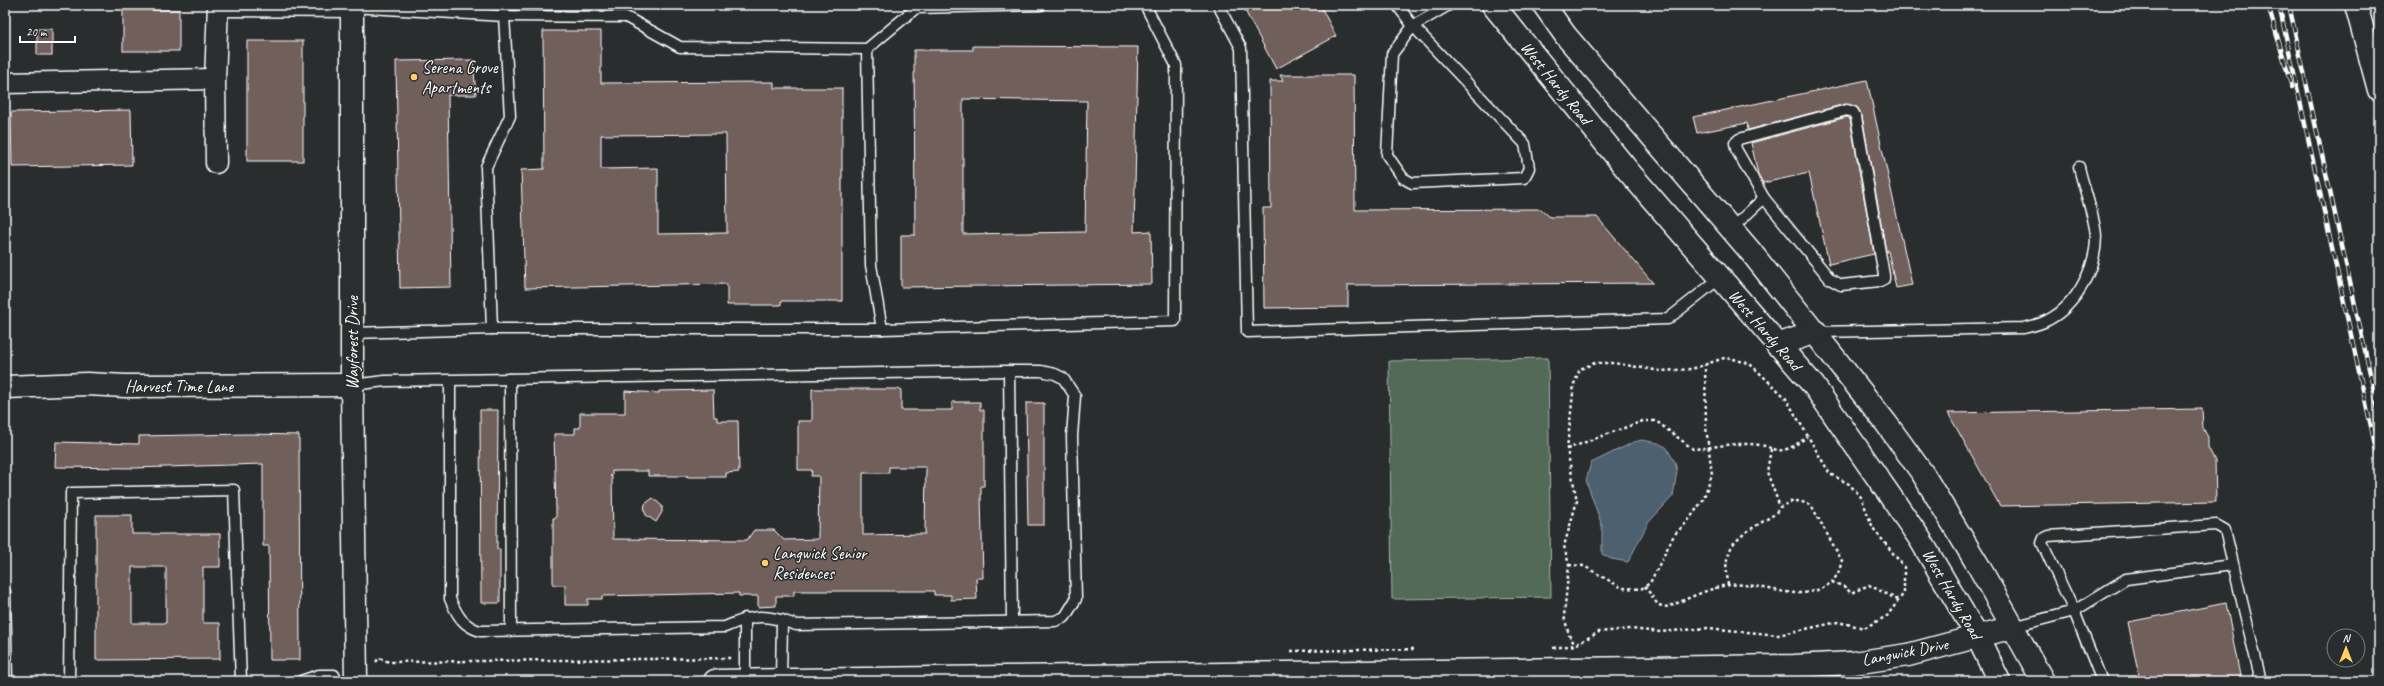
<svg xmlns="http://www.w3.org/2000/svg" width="2384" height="686" viewBox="0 0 2384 686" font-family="Caveat,sans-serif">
	<rect width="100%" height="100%" fill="#2a2d2e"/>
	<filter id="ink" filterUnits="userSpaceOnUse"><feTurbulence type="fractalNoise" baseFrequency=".025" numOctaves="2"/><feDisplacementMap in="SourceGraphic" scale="8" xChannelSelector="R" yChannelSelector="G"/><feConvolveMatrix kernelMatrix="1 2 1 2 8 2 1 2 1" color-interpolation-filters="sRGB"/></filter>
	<g filter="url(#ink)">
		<!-- green -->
		<polygon fill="#536b59" stroke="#a9b5ac" points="1548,358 1551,597 1392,599 1389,361"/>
		<!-- water -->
		<polygon fill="#4e6170" stroke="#95a0a9" points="1642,440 1658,443 1666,447 1675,462 1677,471 1673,496 1648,523 1628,562 1611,559 1602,554 1602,526 1586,480 1591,463 1634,442"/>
		<!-- building -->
		<g fill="#715f5b" stroke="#fff" fill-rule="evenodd">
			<polygon points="1242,5 1320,5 1336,36 1276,69"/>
			<rect x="123" y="10" width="56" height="41"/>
			<rect x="37" y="29" width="15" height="26"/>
			<path d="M 543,31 L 601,31 L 601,83 L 774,82 L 774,88 L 842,88 L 842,301 L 781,301 L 781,305 L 727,305 L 727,284 L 525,288 L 521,170 L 544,169 ZM 726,134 L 727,233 L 658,234 L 658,168 L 601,169 L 601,135 Z"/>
			<rect x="247" y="41" width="56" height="120"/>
			<path d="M 973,46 L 1138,47 L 1134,232 L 1151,231 L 1152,284 L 901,287 L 901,235 L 915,235 L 914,50 L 973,50 ZM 963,99 L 1087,101 L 1085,232 L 963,234 Z"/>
			<polygon points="473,60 476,95 448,95 451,287 400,288 396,61"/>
			<polygon points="1280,75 1354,75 1355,210 1541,209 1550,217 1597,217 1653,283 1348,285 1348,307 1264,308 1263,208 1271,208 1270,81 1283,81"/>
			<polygon points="1867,80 1912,285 1896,288 1888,251 1886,251 1862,116 1858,108 1845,104 1748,130 1747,123 1697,133 1693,117"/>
			<polygon points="131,110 132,165 12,167 11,112"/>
			<polygon points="1847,117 1850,119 1874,254 1829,264 1809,173 1763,183 1758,174 1751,143"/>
			<path d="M 812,389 L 901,389 L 901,410 L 952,410 L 952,402 L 980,402 L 980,410 L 984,410 L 984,486 L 981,486 L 981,496 L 983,578 L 976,578 L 977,599 L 951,600 L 951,595 L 934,595 L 934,591 L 794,591 L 794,596 L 776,596 L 776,606 L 758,607 L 758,596 L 739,596 L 739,593 L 602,596 L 602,599 L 588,599 L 588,605 L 565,605 L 565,585 L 553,585 L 553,518 L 556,518 L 556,510 L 554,434 L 575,434 L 575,428 L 580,428 L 580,413 L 625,413 L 625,391 L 659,393 L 659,391 L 713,390 L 714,417 L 717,417 L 717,421 L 738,421 L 739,472 L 726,473 L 726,477 L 686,477 L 688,476 L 648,476 L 648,471 L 612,471 L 612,476 L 610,476 L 612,477 L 613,539 L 747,540 L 754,530 L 774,530 L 784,540 L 818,539 L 819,476 L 811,476 L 812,470 L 798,470 L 798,421 L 812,421 ZM 889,467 L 926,467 L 925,534 L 863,535 L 863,473 L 889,473 Z"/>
			<polygon points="1026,403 1044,403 1044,525 1028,525"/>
			<polygon points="2202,409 2203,428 2208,437 2208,447 2215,461 2216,502 2000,506 1948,413"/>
			<polygon points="480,410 498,410 497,549 500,549 500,603 481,603"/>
			<polygon points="248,434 299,435 300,660 270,660 269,546 263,546 263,464 134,468 55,467 56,442 139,444 139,436"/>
			<polygon points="653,498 662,506 662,512 656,522 646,515 644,510 645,504"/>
			<path d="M 96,515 L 132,515 L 132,534 L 220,534 L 220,567 L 203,567 L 203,623 L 220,623 L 220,659 L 96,660 ZM 132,567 L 166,567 L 166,623 L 132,623 Z"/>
			<polygon points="2226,603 2241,681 2140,681 2128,622"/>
		</g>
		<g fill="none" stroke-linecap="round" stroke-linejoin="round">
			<defs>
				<g id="lane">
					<polyline points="1218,5 1241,48 1247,332 1668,319 1720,278"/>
					<polyline points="1397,5 1413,26 1525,144 1529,168 1524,178 1412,183 1403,178 1387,155 1392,54 1413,26 1449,5"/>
					<polyline points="352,7 504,16 626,17 680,47 867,49 916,8 1041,5"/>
					<polyline points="867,49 871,265 882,329"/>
					<polygon points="1847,110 1853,112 1856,117 1884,275 1884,279 1880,281 1841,285 1830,279 1764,198 1736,149 1735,143 1739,139"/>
					<polyline points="1731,229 1764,198"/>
					<polyline points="492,329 486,167 510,116 504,16"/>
					<path d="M 1816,332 L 2024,328 C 2032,326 2041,324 2048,320 C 2077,305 2096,268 2096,236 C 2095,218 2083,186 2079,167"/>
					<polyline points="352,333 492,329 882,329 1175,321 1176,65 1145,5"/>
					<polyline points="1009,371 1012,621"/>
					<polyline points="510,379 511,631"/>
					<path d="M 352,385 L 385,381 L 1009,371 L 1041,371 L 1055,374 L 1063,378 L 1075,396 L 1072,436 L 1076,599 L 1065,617 L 1055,621 L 796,625 C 766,614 754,614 725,627 L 480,631 C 463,626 457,615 450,599 L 450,380"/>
					<polyline points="5,592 7,681"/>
					<polyline points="2013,627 2074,611 2126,579 2232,565"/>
					<polyline points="781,680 782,620"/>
					<polyline points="69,681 71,493 234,490 241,681"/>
					<polyline points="301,681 319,675 334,675 337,681"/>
					<polyline points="745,681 745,618"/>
					<polyline points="1794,681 1794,666"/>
					<polyline points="2102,681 2074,611 2042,543 2044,538 2048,536 2216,525 2225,530 2261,681"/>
				</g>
				<g id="street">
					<polyline points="218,6 352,7"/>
					<polyline points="5,83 215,79"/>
					<polyline points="216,163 215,79 218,5"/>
				</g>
				<g id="secondary">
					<polyline points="352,5 352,385 356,681"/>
					<polyline points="1493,5 1629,172 1814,386 1920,539 1977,636 1999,681"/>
					<polyline points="1544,5 1566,36 1751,252 1886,423 1923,474 1978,565 2043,681"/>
					<polyline points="2356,5 2379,90"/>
					<polyline points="1777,345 1816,332"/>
					<polyline points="5,387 87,384 125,386 352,385"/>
					<polyline points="715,681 1794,666 1853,663 1908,655 2013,627"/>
				</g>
			</defs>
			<!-- lane casing -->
			<use href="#lane" stroke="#fff" stroke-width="13"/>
			<!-- street casing -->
			<use href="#street" stroke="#fff" stroke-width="23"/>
			<!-- secondary casing -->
			<use href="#secondary" stroke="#fff" stroke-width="25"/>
			<!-- path -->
			<g stroke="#fff" stroke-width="2.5" stroke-dasharray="3 3" stroke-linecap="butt">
				<path d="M 1567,449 L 1643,421 L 1656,421 L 1693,449 C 1711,448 1730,443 1748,444 C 1780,444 1773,462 1807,437"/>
				<polyline points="1771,449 1767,472 1780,507"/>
				<polyline points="1569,565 1584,566 1622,588 1641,589 1650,583 1674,535 1688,521 1703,500 1712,474 1706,427 1705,365"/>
				<polyline points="1728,585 1726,562 1732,545 1746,532 1775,514 1780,507 1790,502 1799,501 1811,505 1842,561 1838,574 1832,582"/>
				<path d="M 1645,586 L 1658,605 L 1668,607 C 1684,600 1712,587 1729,585 C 1765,581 1799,607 1832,582 L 1845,587 L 1851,593 L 1869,585 L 1898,600"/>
				<polyline points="1553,648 1575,645 1599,632 1630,629 1661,632 1708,628 1778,635 1838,622 1864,628 1887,616 1904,593 1904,567 1873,528 1861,497 1849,484 1830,474 1785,397 1750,364 1727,357 1692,369 1661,371 1614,363 1595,363 1580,369 1574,384 1567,449 1577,501 1564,546 1569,565 1564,616 1569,635 1575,645"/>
				<polyline points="1291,651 1416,649"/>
				<polyline points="376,662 379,658 389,662 732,658"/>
			</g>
			<!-- lane -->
			<use href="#lane" stroke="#2a2d2e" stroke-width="10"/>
			<!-- street -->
			<use href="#street" stroke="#2a2d2e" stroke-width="20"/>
			<!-- secondary -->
			<use href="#secondary" stroke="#2a2d2e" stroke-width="22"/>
			<defs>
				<g id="rail">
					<polyline points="2268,5 2292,87"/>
					<polyline points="2279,5 2379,463"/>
					<polyline points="2289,5 2379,414"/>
				</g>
			</defs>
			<!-- rail casing -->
			<use href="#rail" stroke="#fff" stroke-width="4.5"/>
			<!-- rail -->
			<use href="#rail" stroke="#2a2d2e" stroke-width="3" stroke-dasharray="9" stroke-linecap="butt"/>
		</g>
	</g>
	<!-- markers -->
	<g fill="#ffd166" stroke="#2a2d2e" stroke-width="1.5">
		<circle cx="414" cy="77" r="4"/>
		<circle cx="765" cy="563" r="4"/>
	</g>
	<g text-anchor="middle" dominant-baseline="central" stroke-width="3" stroke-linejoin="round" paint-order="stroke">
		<!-- poi labels -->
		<g font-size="17" fill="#fff" stroke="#2a2d2e" text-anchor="start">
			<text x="422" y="67">Serena Grove<tspan x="422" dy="20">Apartments</tspan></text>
			<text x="773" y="553">Langwick Senior<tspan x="773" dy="20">Residences</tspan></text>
		</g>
		<!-- street labels -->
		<g font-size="17" fill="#fff" stroke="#2a2d2e">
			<text transform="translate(1556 83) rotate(51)">West Hardy Road</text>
			<text transform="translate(1765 330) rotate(49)">West Hardy Road</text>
			<text transform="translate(352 343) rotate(-90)">Wayforest Drive</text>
			<text x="179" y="386">Harvest Time Lane</text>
			<text transform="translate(1952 594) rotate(60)">West Hardy Road</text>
			<text transform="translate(1905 652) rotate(-11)">Langwick Drive</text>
		</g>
	</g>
	<!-- margin -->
	<rect width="2384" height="686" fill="none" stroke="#2a2d2e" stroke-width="20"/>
	<rect x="10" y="10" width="2364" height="666" fill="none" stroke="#fff" stroke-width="1.5" filter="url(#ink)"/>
	<!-- north arrow -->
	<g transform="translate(2346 648)"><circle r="19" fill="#2a2d2e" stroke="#7f8182"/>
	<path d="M0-3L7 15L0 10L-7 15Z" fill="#ffd166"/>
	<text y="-6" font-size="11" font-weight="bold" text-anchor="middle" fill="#ffffff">N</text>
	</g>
	<!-- scale -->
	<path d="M20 36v6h55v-6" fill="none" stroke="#ffffff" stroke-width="2"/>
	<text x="26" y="36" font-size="12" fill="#ffffff" stroke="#2a2d2e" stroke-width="3" paint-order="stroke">20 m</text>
</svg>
